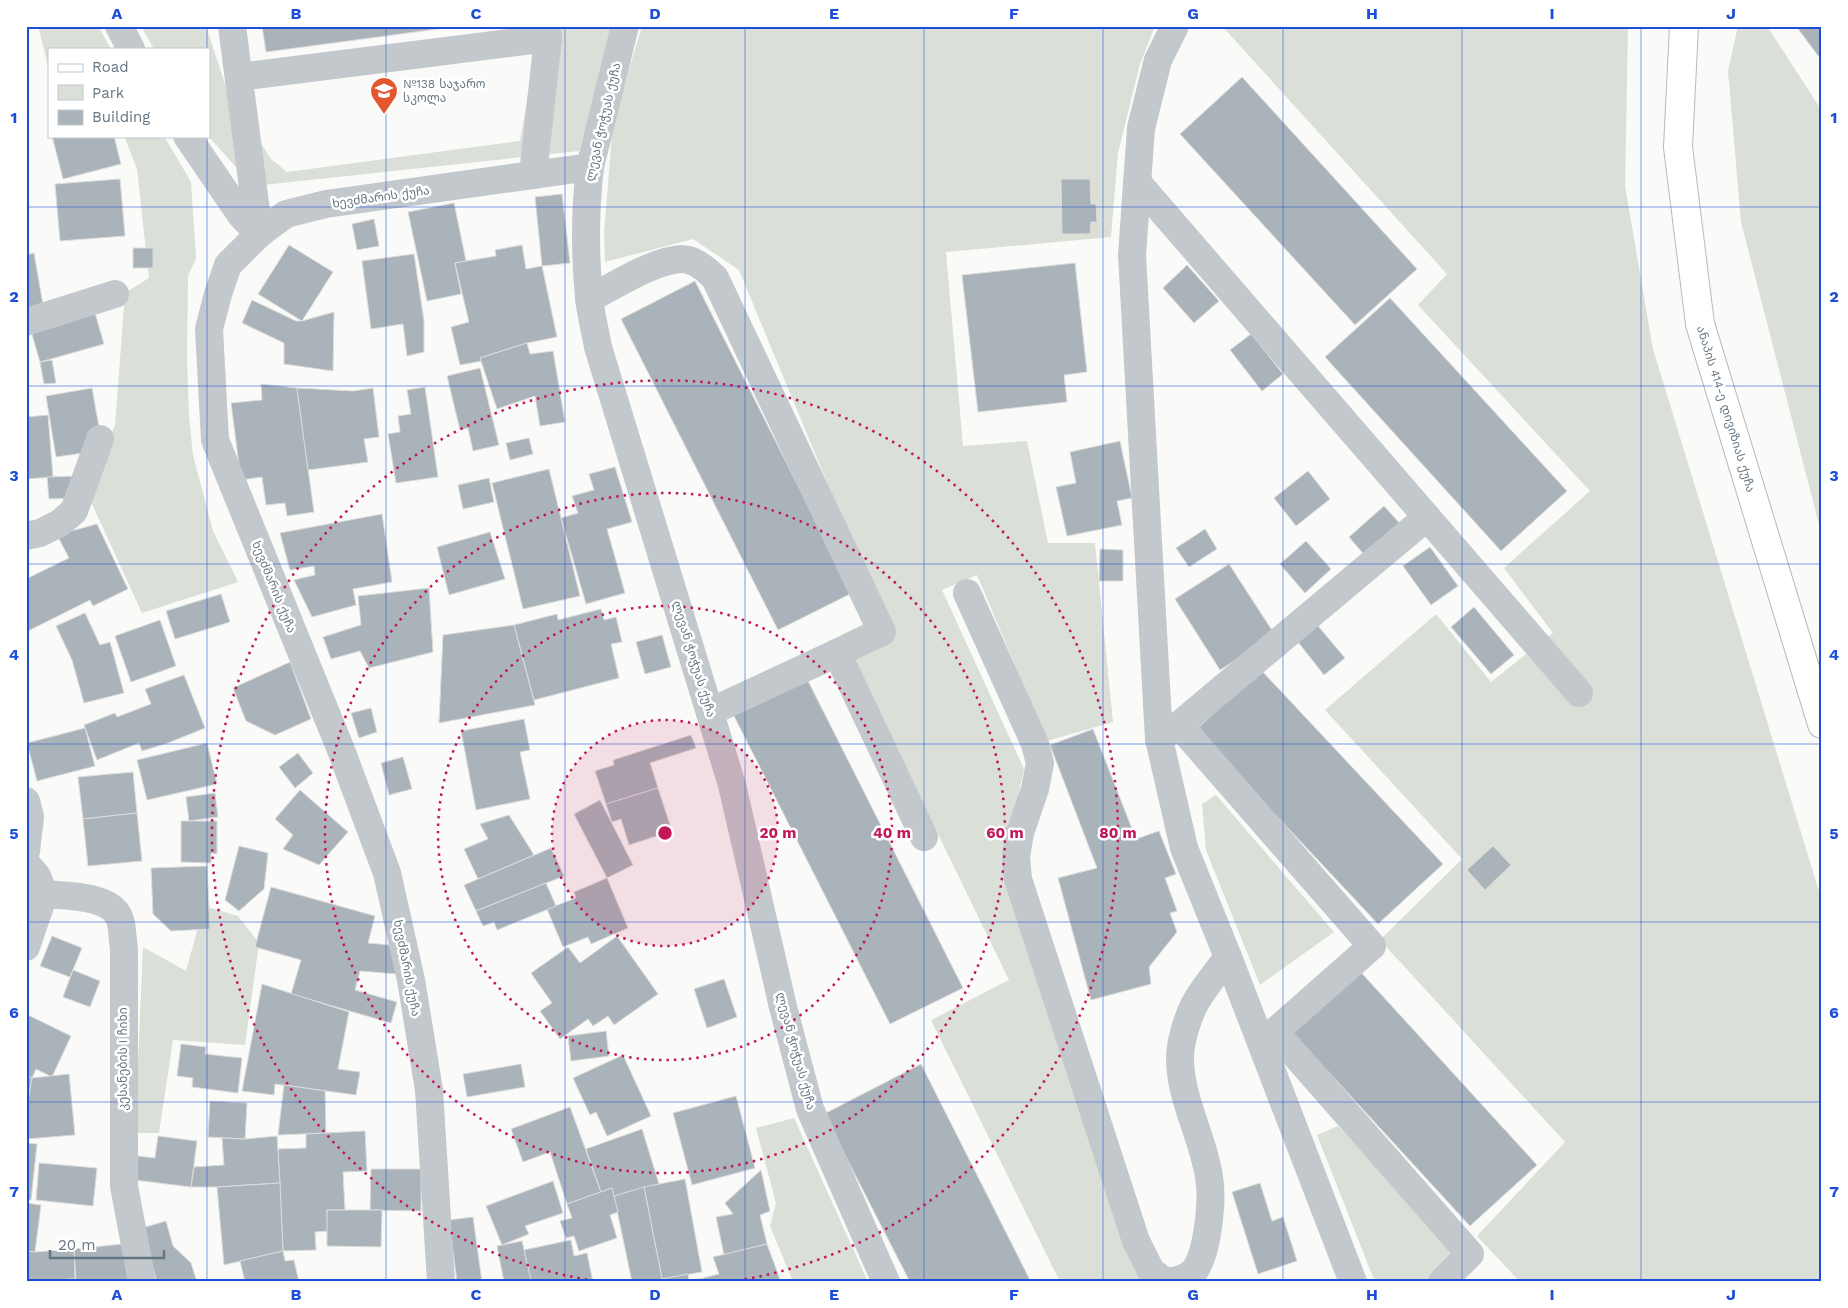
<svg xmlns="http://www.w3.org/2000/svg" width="1848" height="1308" viewBox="0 0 1848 1308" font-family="'Work Sans','Noto Sans Georgian',sans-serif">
	<rect width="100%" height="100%" fill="#fafaf8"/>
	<!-- green -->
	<g fill="#dadfd7">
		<polygon points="38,26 98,26 111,49 49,49 49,70"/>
		<polygon points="141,26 206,26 227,90 271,159 287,172 520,141 540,26 614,26 579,151 253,186 208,136 209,49 154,49"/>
		<polygon points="642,26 1155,26 1140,64 1118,153 1111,237 946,252 963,446 1027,441 1048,543 1095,543 1113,722 1047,741 977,575 942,590 1024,769 1003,862 1014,904 1142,1282 1060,1282 931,1020 1009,980 841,635 882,615 739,270 693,239 605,262 604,233 613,122"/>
		<polygon points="1222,26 1628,26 1625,186 1653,349 1822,901 1822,1282 1520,1282 1477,1236 1565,1142 1380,940 1462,859 1325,710 1436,614 1491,682 1553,633 1504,568 1590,491 1418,305 1447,274"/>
		<polygon points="1738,26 1767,26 1822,111 1822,536 1741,222 1728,71"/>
		<polygon points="124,136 164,136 191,182 196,258 188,276 187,357 189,416 193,455 213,531 238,582 142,613 87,493 115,425 125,293 149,278 137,169"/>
		<polygon points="1216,795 1334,932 1260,985 1206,850 1202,804"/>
		<polygon points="204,906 238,916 259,943 245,1045 173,1040 159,1133 135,1133 143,947 186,971"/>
		<polygon points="794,1118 868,1282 793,1282 770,1226 776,1203 756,1128"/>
		<polygon points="1338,1126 1457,1252 1425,1282 1375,1282 1317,1135"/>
	</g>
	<!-- building -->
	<g fill="#aab3b9" stroke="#dcdcda">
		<polygon points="262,26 460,26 266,52"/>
		<polygon points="1796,26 1822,26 1822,61"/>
		<polygon points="1242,77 1417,269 1355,325 1180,134"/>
		<polygon points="52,136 114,136 121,164 63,179"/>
		<polygon points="120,179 125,236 60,241 55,184"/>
		<polygon points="1061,179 1090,179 1091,204 1096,204 1097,222 1091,222 1090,234 1062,234"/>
		<polygon points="562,194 570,263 542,266 535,197"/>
		<polygon points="454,203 466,261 455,263 461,294 427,301 408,212"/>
		<polygon points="374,219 379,246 357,250 352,224"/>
		<polygon points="289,245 333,272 302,321 258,294"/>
		<polygon points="522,245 526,269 542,266 557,337 527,343 480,358 482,361 460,365 451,327 469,322 455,263 496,256 495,250"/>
		<rect x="133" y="248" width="20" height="20"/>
		<polygon points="34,253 43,305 26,310 26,255"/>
		<polygon points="414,254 424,321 424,352 407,356 403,324 371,329 362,261"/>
		<polygon points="1075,263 1087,372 1064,375 1067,402 978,412 962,275"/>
		<polygon points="1187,265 1219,301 1194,323 1163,288"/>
		<polygon points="695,281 852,593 778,630 621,319"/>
		<polygon points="1390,298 1567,491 1501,551 1325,357"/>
		<polygon points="252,300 296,321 302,321 334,312 333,371 284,364 284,343 242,323"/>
		<polygon points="95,313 104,344 40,362 31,331"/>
		<polygon points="1251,334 1283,374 1262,391 1230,350"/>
		<polygon points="527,343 530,354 553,351 565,422 540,426 535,396 497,409 480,358"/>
		<polygon points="52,360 56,383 44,384 40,362"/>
		<polygon points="480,368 499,445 473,451 468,428 460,430 447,376"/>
		<polygon points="261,384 297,388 314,512 287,516 285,503 266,505 262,477 241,480 231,403 262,400"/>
		<polygon points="425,387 438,477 396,483 388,434 400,432 398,416 411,414 407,390"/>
		<polygon points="92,388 100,433 90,452 56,457 46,396"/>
		<polygon points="297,388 353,391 373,388 379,437 364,439 368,462 308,470"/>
		<polygon points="48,415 53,477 26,479 26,417"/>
		<polygon points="529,438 533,454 510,460 506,443"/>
		<polygon points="1120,441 1132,498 1117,501 1122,525 1067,536 1056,487 1076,483 1070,452"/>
		<polygon points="615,467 632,522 607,529 625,593 586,604 561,518 578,513 572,496 594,490 589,474"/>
		<polygon points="549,469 580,596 523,609 492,483"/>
		<polygon points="1308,471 1330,499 1296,526 1274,498"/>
		<polygon points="79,476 74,498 49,499 47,477"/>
		<polygon points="489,478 494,502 463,509 458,485"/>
		<polygon points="1384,506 1403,527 1367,558 1349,537"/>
		<polygon points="382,514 392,582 353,589 356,605 312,617 294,580 315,575 314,566 290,570 280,533"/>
		<polygon points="97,524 128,589 93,606 90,600 26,632 26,579 69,558 57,535"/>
		<polygon points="1205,529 1217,549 1189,567 1176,548"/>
		<polygon points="490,532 505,579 449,595 437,547"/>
		<polygon points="1306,541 1331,569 1305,593 1280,564"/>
		<polygon points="1430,547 1458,586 1431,605 1403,566"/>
		<polygon points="1100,549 1123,550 1123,581 1099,581"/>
		<polygon points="1229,564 1275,635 1220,670 1175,599"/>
		<polygon points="429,588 433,652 369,668 360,651 331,659 323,637 361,625 358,596"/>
		<polygon points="221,594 230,622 175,639 166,611"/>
		<polygon points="1474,607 1514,655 1491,674 1451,627"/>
		<polygon points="601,609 604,620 616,617 622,642 611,644 619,678 534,700 514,625 557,614 558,620"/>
		<polygon points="85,613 100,645 110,642 124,693 84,703 72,660 56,626"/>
		<polygon points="160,620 176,666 131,682 115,636"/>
		<polygon points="514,625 535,705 439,723 443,635"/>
		<polygon points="1318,626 1345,658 1324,675 1298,642"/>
		<polygon points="662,635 671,667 645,674 636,642"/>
		<polygon points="290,662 311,719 275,735 246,721 233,688"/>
		<polygon points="1261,670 1443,864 1378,924 1196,730"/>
		<polygon points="184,675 205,728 168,743 142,751 139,743 97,760 84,725 115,713 117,717 151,704 145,689"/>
		<polygon points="806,677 963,988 890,1024 733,714"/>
		<polygon points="371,708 377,732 359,738 351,713"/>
		<polygon points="524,719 530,750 520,752 530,799 476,810 461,731"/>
		<polygon points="85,728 95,766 37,781 27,743"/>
		<polygon points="1093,729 1136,839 1159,831 1176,874 1165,878 1177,911 1170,913 1177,932 1149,967 1151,984 1091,1000 1058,878 1097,868 1050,745"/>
		<polygon points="691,735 696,748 650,763 658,788 606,804 595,771 614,765 613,760"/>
		<polygon points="207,743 217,784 147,800 137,760"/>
		<polygon points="298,753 313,773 295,788 279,767"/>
		<polygon points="403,757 412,789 389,795 381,763"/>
		<polygon points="133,772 137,813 83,819 78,777"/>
		<polygon points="658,788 672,831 629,845 621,819 612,822 606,804"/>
		<polygon points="300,790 348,832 319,865 283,849 293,835 275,819"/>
		<polygon points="215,793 218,817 189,821 186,797"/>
		<polygon points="600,800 633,865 607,878 574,814"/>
		<polygon points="137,813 142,861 88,866 83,819"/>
		<polygon points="509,815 534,855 478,879 464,849 488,839 480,824"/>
		<polygon points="181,821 217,821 217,854 211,853 211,863 181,862"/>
		<polygon points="239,846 268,853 264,889 239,911 225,900"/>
		<polygon points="1493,846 1511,865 1485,890 1467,870"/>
		<polygon points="551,848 564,876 476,911 464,885"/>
		<polygon points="207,866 210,929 171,931 153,914 151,868"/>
		<polygon points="607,878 628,928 591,944 588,937 563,947 547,909 576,898 574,892"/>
		<polygon points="546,883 556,906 497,930 494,922 483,926 476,911"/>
		<polygon points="271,887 375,916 368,943 400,946 397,974 360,971 355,990 397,1002 391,1023 291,994 301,960 255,947"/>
		<polygon points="52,936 82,948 70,977 40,966"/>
		<polygon points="617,936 658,994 614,1025 608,1016 593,1026 588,1019 560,1039 540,1011 552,1003 531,973 568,947 580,963"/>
		<polygon points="1357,968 1537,1165 1470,1226 1290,1030"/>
		<polygon points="73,970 100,981 90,1007 63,997"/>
		<polygon points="724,979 737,1017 707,1028 694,989"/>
		<polygon points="262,984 349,1012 338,1069 360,1072 356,1095 275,1084 274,1095 242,1091"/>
		<polygon points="26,1014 71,1036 52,1077 36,1069 32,1078 26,1075"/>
		<polygon points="606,1031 609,1056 571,1061 568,1036"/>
		<polygon points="181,1044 206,1047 205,1054 242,1058 238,1093 192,1087 193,1078 177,1076"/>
		<polygon points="623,1055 651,1116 607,1136 596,1112 590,1115 573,1078"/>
		<polygon points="521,1064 525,1087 467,1097 463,1074"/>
		<polygon points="921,1064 1031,1282 910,1282 824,1114"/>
		<polygon points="69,1074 75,1135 26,1139 26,1111 32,1078"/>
		<polygon points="26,1075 32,1078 26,1111"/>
		<polygon points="284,1085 325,1091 326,1133 278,1135"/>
		<polygon points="736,1096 755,1168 692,1185 673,1113"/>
		<polygon points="210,1101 247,1103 245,1139 208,1137"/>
		<polygon points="570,1107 601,1192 567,1204 550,1152 523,1162 511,1129"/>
		<polygon points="642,1129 659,1184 614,1196 612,1188 601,1192 586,1149"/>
		<polygon points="365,1131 367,1171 343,1172 345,1210 327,1210 328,1231 315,1232 316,1250 283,1251 278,1149 306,1148 306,1134"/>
		<polygon points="158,1136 197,1141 191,1187 135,1180 138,1156 155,1158"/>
		<polygon points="277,1136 280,1183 217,1187 191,1187 194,1167 224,1165 222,1138 245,1139"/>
		<polygon points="26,1143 37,1144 31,1200 26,1200"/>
		<polygon points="39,1163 97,1168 93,1206 36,1200"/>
		<polygon points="371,1169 421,1169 421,1211 370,1210"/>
		<polygon points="761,1170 770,1211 760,1215 767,1244 724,1255 716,1217 733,1214 725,1203"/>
		<polygon points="685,1179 702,1272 662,1279 644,1187"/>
		<polygon points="553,1181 563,1213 525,1226 529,1234 502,1245 486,1206"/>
		<polygon points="280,1183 283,1251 224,1265 217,1187"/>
		<polygon points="1260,1183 1272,1221 1283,1217 1297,1261 1258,1274 1232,1192"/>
		<polygon points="644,1187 662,1279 650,1282 632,1282 614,1196"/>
		<polygon points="612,1188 618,1212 610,1215 617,1238 579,1251 574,1236 566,1238 560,1221 572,1218 567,1204"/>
		<polygon points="26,1203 41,1205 35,1252 26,1251"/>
		<polygon points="327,1210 382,1210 381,1247 327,1246"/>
		<polygon points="473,1217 482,1282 457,1282 449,1220"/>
		<polygon points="166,1221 173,1246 191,1263 197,1282 157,1282 142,1228"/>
		<polygon points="571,1240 574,1256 587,1253 593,1282 531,1282 524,1250"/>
		<polygon points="522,1241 531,1280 504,1282 497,1246"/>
		<polygon points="123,1244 131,1282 76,1282 74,1249"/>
		<polygon points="767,1244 781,1282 705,1282 703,1278 719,1274 713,1257"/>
		<polygon points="74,1249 75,1279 26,1281 26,1251 35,1252"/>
		<polygon points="283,1251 285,1261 294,1260 299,1282 245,1282 240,1261"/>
		<polygon points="688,1274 689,1282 662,1282 662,1279"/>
		<polygon points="703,1278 705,1282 689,1282 689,1281"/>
		<polygon points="75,1279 76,1282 52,1282 52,1280"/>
	</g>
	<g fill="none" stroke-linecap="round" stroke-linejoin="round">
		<defs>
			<polyline id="major" points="1684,26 1678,147 1700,324 1822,724"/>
		</defs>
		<!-- major casing -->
		<use href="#major" stroke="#b5babe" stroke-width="30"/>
		<!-- minor -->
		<g stroke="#c3c8cc" stroke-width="28">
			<polyline points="119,26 131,49"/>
			<polyline points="232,26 259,234"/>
			<path d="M 625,26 L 590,167 C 585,209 585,255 589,298 C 591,314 595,331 598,347 L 732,785 L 783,1007 L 810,1109 L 886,1282"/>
			<polyline points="1175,26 1158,60 1141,128 1132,255 1159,739 1184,848 1228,957 1353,1282"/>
			<polyline points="239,77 548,38"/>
			<polyline points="187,136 241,215 259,234"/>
			<polyline points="533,175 548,38 546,26"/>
			<polyline points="1137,182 1579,693"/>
			<path d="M 589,299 C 614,286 654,260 682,259 C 694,259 707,270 715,278 L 882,632 L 710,712"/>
			<polyline points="26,322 115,294"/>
			<polyline points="26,536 40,533 60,523 74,511 100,439"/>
			<polyline points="967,593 1035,744 1040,763 1035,789 1020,833 1016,857 1018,879 1136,1241 1151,1271 1166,1282"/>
			<polyline points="837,653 924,837"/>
			<polyline points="1179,725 1427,517"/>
			<polyline points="1159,739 1179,725 1372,946 1262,1043"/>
			<polyline points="26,801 30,817 26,851"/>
			<polyline points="26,863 37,876 44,894 26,947"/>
			<path d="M 44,894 C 65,896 109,895 119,917 C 123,925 122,939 124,948 L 124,1186 L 142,1282"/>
			<polyline points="1275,1032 1470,1254 1442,1282"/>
			<polyline points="441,1282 429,1090 411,980 387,873 341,750 215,440 209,329 218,294 228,265 259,234 286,214 326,204 590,167"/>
			<path d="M 1168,1282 C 1178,1280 1188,1278 1195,1270 C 1208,1251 1213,1199 1209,1177 C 1203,1137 1180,1099 1180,1058 C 1180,1042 1188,1015 1197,1000 C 1206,985 1218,971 1228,957"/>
		</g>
		<!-- major -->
		<use href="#major" stroke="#fff" stroke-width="28"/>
	</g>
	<!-- grid -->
	<path fill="none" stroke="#1d4ed8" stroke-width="1" stroke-opacity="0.55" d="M 207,26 L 207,49M 386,26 L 386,1282M 565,26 L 565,1282M 745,26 L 745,1282M 924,26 L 924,1282M 1103,26 L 1103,1282M 1283,26 L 1283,1282M 1462,26 L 1462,1282M 1641,26 L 1641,1282M 207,136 L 207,1282M 26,207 L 1822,207M 26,386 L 1822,386M 26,564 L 1822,564M 26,744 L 1822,744M 26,922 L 1822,922M 26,1102 L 1822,1102"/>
	<!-- distance rings -->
	<circle cx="665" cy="833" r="113" fill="#c2185b" fill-opacity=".12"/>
	<g fill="none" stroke="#c2185b" stroke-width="2.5" stroke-dasharray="2.5 5">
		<circle cx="665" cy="833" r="113"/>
		<circle cx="665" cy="833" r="227"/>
		<circle cx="665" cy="833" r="340"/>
		<path d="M602 1282A453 453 0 1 1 728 1282"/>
	</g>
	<!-- icons -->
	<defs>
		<symbol id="school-pin" viewBox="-11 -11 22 30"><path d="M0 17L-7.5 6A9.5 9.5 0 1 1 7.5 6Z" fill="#e4572e" stroke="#fff"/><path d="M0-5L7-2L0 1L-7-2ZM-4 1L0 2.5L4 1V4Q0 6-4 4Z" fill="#fff"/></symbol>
	</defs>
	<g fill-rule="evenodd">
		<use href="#school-pin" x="368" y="75" width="32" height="43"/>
	</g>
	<g text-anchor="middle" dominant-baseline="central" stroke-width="5" stroke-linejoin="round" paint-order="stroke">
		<!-- poi labels -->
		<g font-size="12" fill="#657683" stroke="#fff" text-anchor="start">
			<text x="403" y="84">№138 საჯარო<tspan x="403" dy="14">სკოლა</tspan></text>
		</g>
		<!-- street labels -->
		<g font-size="12" fill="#657683" stroke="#fff">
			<text transform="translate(603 122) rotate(-77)">ლევან ჭოჭუას ქუჩა</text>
			<text transform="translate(381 197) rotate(-8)">ხევძმარის ქუჩა</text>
			<text transform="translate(1726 409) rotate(73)">ანაპის 414-ე დივიზიას ქუჩა</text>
			<text transform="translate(274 587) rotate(68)">ხევძმარის ქუჩა</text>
			<text transform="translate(694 659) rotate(73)">ლევან ჭოჭუას ქუჩა</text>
			<text transform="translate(407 968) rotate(79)">ხევძმარის ქუჩა</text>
			<text transform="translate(796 1051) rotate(75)">ლევან ჭოჭუას ქუჩა</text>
			<text transform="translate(123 1059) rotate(-90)">კესანების I ჩიხი</text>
		</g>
	</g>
	<circle cx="665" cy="833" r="8" fill="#c2185b" stroke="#fff" stroke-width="2.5"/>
	<g font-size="15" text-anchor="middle" font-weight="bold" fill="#c2185b" stroke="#fff" stroke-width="5" stroke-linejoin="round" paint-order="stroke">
		<text x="778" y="838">20 m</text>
		<text x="892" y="838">40 m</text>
		<text x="1005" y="838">60 m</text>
		<text x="1118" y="838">80 m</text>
	</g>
	<!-- border -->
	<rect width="1848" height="1308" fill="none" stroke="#ffffff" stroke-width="55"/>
	<!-- legend -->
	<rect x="48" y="48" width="162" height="90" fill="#ffffff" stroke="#c1c8cd"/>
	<rect x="58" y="64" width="25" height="8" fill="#ffffff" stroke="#c1c8cd"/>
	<text x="92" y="72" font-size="15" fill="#657683">Road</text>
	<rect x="58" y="85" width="25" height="15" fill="#dadfd7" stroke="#c1c8cd"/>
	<text x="92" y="98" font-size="15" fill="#657683">Park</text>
	<rect x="58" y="110" width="25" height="15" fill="#aab3b9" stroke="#c1c8cd"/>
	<text x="92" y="122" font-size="15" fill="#657683">Building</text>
	<!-- scale -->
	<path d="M50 1250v8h114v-8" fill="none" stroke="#657683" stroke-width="2.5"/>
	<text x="58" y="1250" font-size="15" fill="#657683" stroke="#ffffff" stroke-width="4" paint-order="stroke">20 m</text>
	<rect x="28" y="28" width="1792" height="1252" fill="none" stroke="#1d4ed8" stroke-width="2"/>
	<g font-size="16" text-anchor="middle" font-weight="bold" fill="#1d4ed8">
		<text x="117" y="19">A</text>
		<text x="296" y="19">B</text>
		<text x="476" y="19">C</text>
		<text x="655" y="19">D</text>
		<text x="834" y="19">E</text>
		<text x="1014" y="19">F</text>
		<text x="1193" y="19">G</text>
		<text x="1372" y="19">H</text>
		<text x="1552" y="19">I</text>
		<text x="1731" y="19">J</text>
		<text x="14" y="123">1</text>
		<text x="1834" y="123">1</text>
		<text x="14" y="302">2</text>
		<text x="1834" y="302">2</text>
		<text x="14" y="481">3</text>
		<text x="1834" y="481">3</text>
		<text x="14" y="660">4</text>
		<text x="1834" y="660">4</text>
		<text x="14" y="839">5</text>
		<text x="1834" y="839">5</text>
		<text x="14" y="1018">6</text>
		<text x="1834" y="1018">6</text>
		<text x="14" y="1197">7</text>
		<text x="1834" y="1197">7</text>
		<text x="117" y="1300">A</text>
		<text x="296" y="1300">B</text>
		<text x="476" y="1300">C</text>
		<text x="655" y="1300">D</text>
		<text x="834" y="1300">E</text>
		<text x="1014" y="1300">F</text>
		<text x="1193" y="1300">G</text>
		<text x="1372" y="1300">H</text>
		<text x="1552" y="1300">I</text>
		<text x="1731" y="1300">J</text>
	</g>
</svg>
